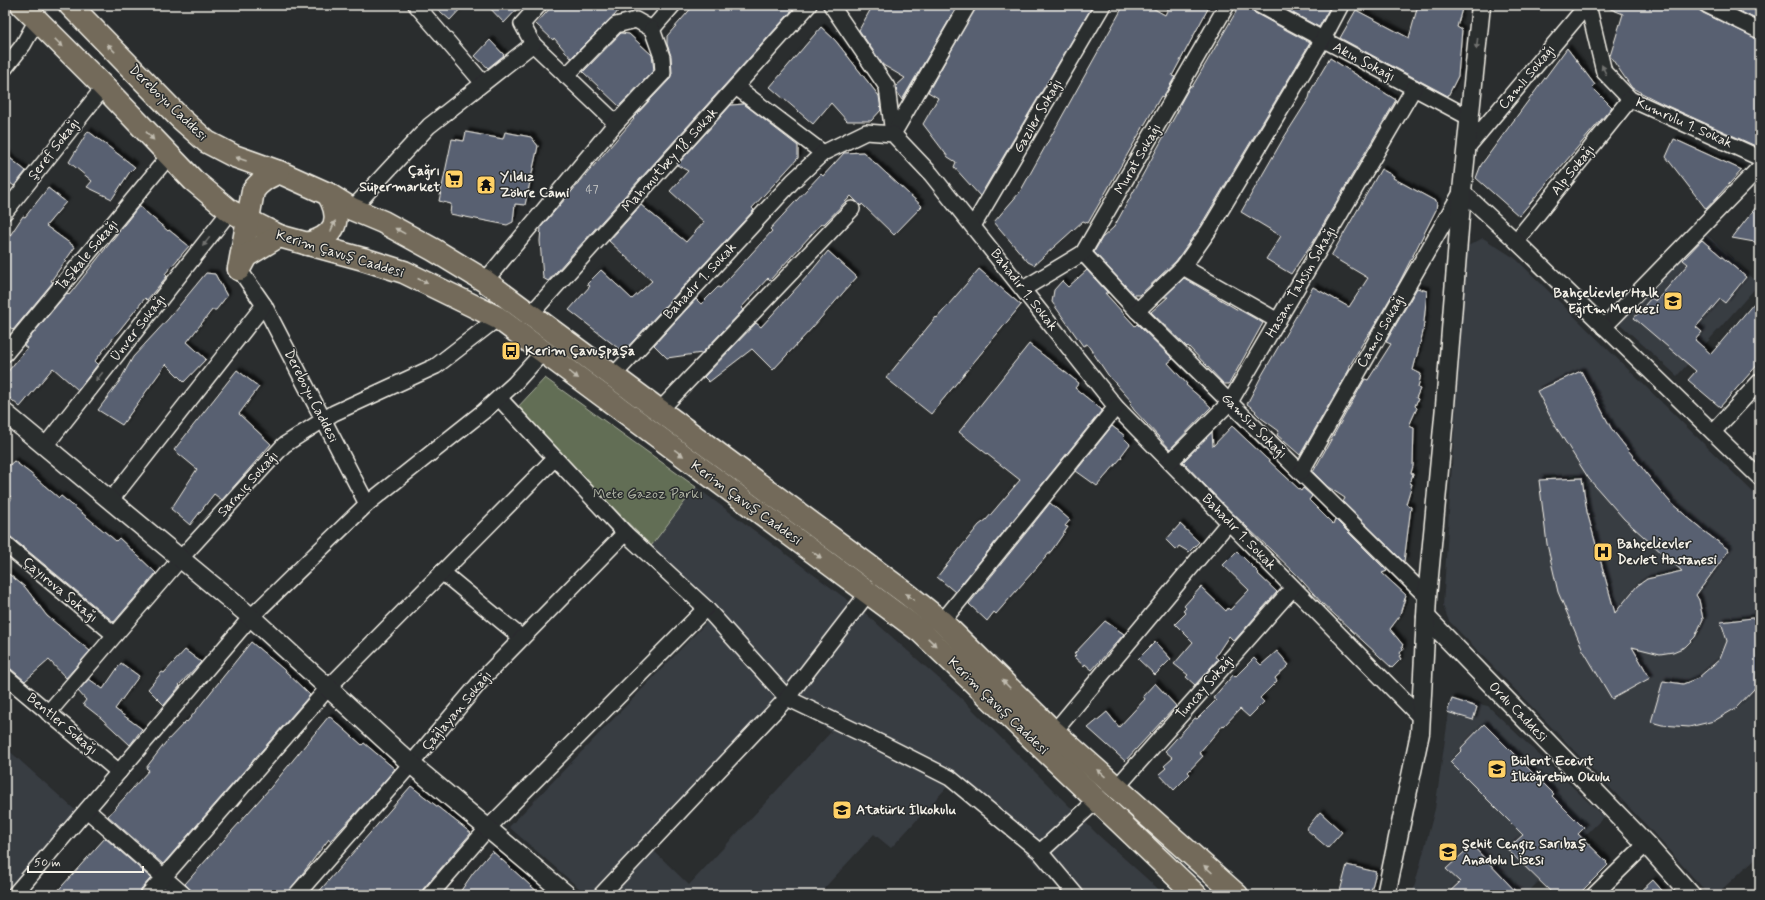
<svg xmlns="http://www.w3.org/2000/svg" width="1765" height="900" viewBox="0 0 1765 900" font-family="Mynerve,sans-serif">
	<defs>
		<filter id="shadow"><feDropShadow dx="3.5" dy="-3.5" stdDeviation="1" flood-color="#0009"/></filter>
	</defs>
	<rect width="100%" height="100%" fill="#2a2d2e"/>
	<filter id="ink" filterUnits="userSpaceOnUse"><feTurbulence type="fractalNoise" baseFrequency=".025" numOctaves="2"/><feDisplacementMap in="SourceGraphic" scale="8" xChannelSelector="R" yChannelSelector="G"/><feConvolveMatrix kernelMatrix="1 2 1 2 8 2 1 2 1" color-interpolation-filters="sRGB"/></filter>
	<g filter="url(#ink)">
		<!-- built -->
		<g fill="#383c42" fill-rule="evenodd">
			<polygon points="1703,231 1759,284 1677,376 1619,323"/>
			<polygon points="1483,238 1516,259 1760,499 1760,854 1716,895 1709,895 1648,827 1449,621 1443,606 1462,307 1468,246"/>
			<path d="M 696,487 L 865,613 L 962,699 L 1097,834 L 1165,895 L 1065,895 L 1020,847 L 947,787 L 891,848 L 874,834 L 818,895 L 587,895 L 509,827 L 704,625 L 716,606 L 651,546 ZM 791,704 L 831,732 L 689,885 L 654,851 Z"/>
			<polygon points="1451,698 1488,706 1604,817 1525,895 1412,895 1435,809"/>
			<polygon points="5,747 75,810 7,895 5,895"/>
		</g>
		<!-- green -->
		<polygon fill="#626e55" stroke="#abb09e" points="545,378 696,487 651,546 516,409"/>
		<!-- building -->
		<g fill="#596071" stroke="#f4f1e8" filter="url(#shadow)">
			<polygon points="433,5 464,5 450,20"/>
			<polygon points="487,5 521,5 504,23"/>
			<polygon points="553,5 623,5 614,16 610,19 571,58 554,38 553,40 536,24"/>
			<polygon points="694,5 797,5 548,281 543,278 540,241 541,227 634,119 633,118 670,79 672,73 671,56 667,44 667,36"/>
			<polygon points="873,5 958,5 902,100 897,93 896,86 905,78 883,65 859,30"/>
			<polygon points="977,5 1093,5 980,196 954,167 956,162 948,157 923,124 938,98 928,92"/>
			<polygon points="1124,5 1147,5 1165,15 1170,5 1210,5 1172,76 1175,77 1163,97 1161,96 1088,223 1083,221 1034,265 1028,262 994,222 1020,192"/>
			<polygon points="1240,5 1250,5 1251,9 1255,13 1310,43 1201,225 1176,261 1140,295 1134,295 1094,252 1102,238 1114,227 1180,107 1179,106 1190,86 1192,87"/>
			<polygon points="1278,5 1331,5 1319,27"/>
			<polygon points="1418,5 1463,5 1457,27 1462,30 1458,76 1448,96 1340,38 1356,10 1409,38"/>
			<polygon points="1601,5 1698,5 1699,10 1703,13 1760,40 1760,148 1663,104 1632,88 1610,56 1623,14"/>
			<polygon points="1727,5 1760,5 1760,21"/>
			<polygon points="821,27 835,40 879,96 881,110 871,121 847,121 831,103 813,124 770,87"/>
			<polygon points="621,33 629,34 652,55 654,70 619,106 583,72"/>
			<polygon points="490,40 504,55 488,68 475,56"/>
			<polygon points="1567,48 1595,85 1592,87 1612,107 1519,216 1476,178 1481,165"/>
			<polygon points="1330,58 1396,100 1314,240 1291,274 1266,259 1281,236 1241,212 1283,139 1309,98 1311,90"/>
			<polygon points="744,104 798,146 798,158 752,208 754,210 623,352 569,310 590,286 587,284 601,270 632,299 652,281 609,241 641,205 686,242 704,222 670,191 688,171 677,165 731,105"/>
			<polygon points="88,131 135,167 129,173 112,199 87,187 92,181 69,162"/>
			<polygon points="466,132 503,139 505,132 531,137 538,146 525,205 515,204 513,222 507,225 450,214 451,204 439,201 452,139 464,141"/>
			<polygon points="1674,139 1742,170 1706,209 1666,157"/>
			<polygon points="863,152 922,206 894,235 862,204 861,206 851,196 824,224 822,223 770,280 768,278 741,308 743,310 702,353 667,358 654,345 696,299 701,304 718,287 720,288 772,231 770,229 821,174 823,176 844,153"/>
			<polygon points="5,154 26,171 14,186 5,179"/>
			<polygon points="1381,169 1394,176 1393,178 1437,202 1436,210 1399,283 1370,333 1369,333 1361,346 1349,367 1350,368 1300,455 1277,435 1279,431 1261,418 1255,412 1256,411 1247,404 1262,375 1313,287 1349,307 1368,278 1331,256"/>
			<polygon points="48,188 66,202 46,226 75,247 51,281 53,282 13,330 5,323 5,243 23,216 25,217"/>
			<polygon points="1760,202 1760,243 1732,238"/>
			<polygon points="139,206 168,231 169,230 189,246 165,274 167,276 147,300 145,298 95,361 98,364 78,390 53,368 20,407 5,394 5,375 27,348 24,346 27,341 67,293 69,295"/>
			<polygon points="1702,240 1746,277 1725,303 1720,299 1696,327 1702,332 1695,340 1711,354 1760,296 1760,362 1720,407 1688,380 1696,371 1634,318 1651,298 1656,301 1688,264 1683,260"/>
			<polygon points="828,251 857,277 812,328 773,370 752,349 709,382 704,377 756,323 761,327 810,273"/>
			<polygon points="979,269 1021,305 931,414 886,378 936,317 937,318"/>
			<polygon points="1087,270 1108,293 1105,293 1135,326 1137,324 1173,359 1168,363 1187,384 1186,385 1211,407 1170,449 1134,410 1130,404 1132,402 1108,375 1087,344 1083,346 1052,302 1054,290 1062,281 1068,287"/>
			<polygon points="206,273 215,274 227,296 216,310 212,310 187,342 206,359 184,382 166,364 122,425 98,410 119,382 133,357 169,318"/>
			<polygon points="1184,278 1238,310 1238,309 1263,323 1229,384 1224,384 1188,346 1187,347 1151,312 1168,297 1164,297"/>
			<polygon points="1417,288 1427,291 1423,332 1413,370 1421,374 1418,388 1420,389 1416,398 1418,399 1415,406 1417,408 1409,426 1414,428 1413,466 1411,473 1413,474 1410,483 1412,484 1406,504 1411,507 1404,562 1343,502 1345,498 1328,487 1313,472 1365,379 1368,380 1391,344 1386,342"/>
			<polygon points="1029,344 1079,383 1075,388 1102,410 955,592 937,577 979,525 986,520 1020,480 959,432"/>
			<polygon points="237,370 259,387 239,414 271,444 222,500 214,494 190,525 171,509 197,469 174,450"/>
			<polygon points="1581,371 1611,428 1653,482 1671,503 1705,532 1729,550 1696,595 1699,600 1703,619 1695,637 1685,647 1673,652 1660,654 1632,647 1650,678 1612,699 1583,650 1558,592 1547,544 1539,480 1582,478 1587,512 1615,613 1637,586 1647,579 1682,571 1624,519 1589,479 1554,424 1537,391"/>
			<polygon points="1112,426 1125,436 1123,437 1130,444 1121,456 1122,457 1097,486 1076,471"/>
			<polygon points="1232,426 1301,491 1303,488 1312,496 1309,500 1333,524 1335,519 1387,571 1382,573 1406,595 1399,617 1390,629 1403,645 1402,646 1403,649 1400,653 1401,655 1399,656 1401,659 1392,668 1322,603 1295,573 1224,505 1183,462 1212,432 1213,446"/>
			<polygon points="14,461 30,473 59,498 61,496 82,513 116,541 119,538 156,573 114,622 5,532 5,507 12,498 5,491 5,469"/>
			<polygon points="1050,503 1070,520 1065,526 1068,527 1052,550 996,614 994,612 987,621 969,604"/>
			<polygon points="1180,524 1199,542 1189,552 1179,546 1176,550 1166,540"/>
			<polygon points="1237,551 1259,573 1258,574 1277,592 1234,641 1229,636 1215,657 1218,659 1195,685 1186,677 1188,675 1174,664 1193,642 1175,624 1186,613 1183,611 1186,608 1184,606 1201,587 1226,611 1228,608 1230,610 1249,590 1223,565"/>
			<polygon points="5,571 25,587 47,616 90,651 66,678 49,660 25,681 11,669 5,667"/>
			<polygon points="1760,617 1760,678 1754,689 1736,708 1714,721 1689,727 1662,725 1651,722 1663,681 1683,684 1698,678 1720,659 1727,641 1721,622"/>
			<polygon points="1105,621 1124,634 1092,670 1085,664 1084,666 1074,657 1076,655 1074,654"/>
			<polygon points="251,642 282,668 310,695 163,864 108,816 149,770 146,768 166,742 186,721 187,722"/>
			<polygon points="1155,642 1171,659 1155,675 1138,659"/>
			<polygon points="185,650 201,662 179,685 180,686 164,705 148,689 162,672 164,673"/>
			<polygon points="1277,651 1289,665 1275,678 1277,681 1260,698 1264,702 1249,717 1240,709 1224,726 1223,725 1199,753 1203,756 1188,772 1190,774 1174,790 1159,774 1166,768 1164,766 1173,758 1165,751 1195,718 1197,719 1216,700 1213,698 1233,675 1235,677 1254,658 1261,665"/>
			<polygon points="121,663 139,676 115,709 142,729 130,745 101,718 83,704 86,700 78,691 89,679 103,689"/>
			<polygon points="1155,683 1176,706 1125,761 1088,728 1107,712 1119,727 1145,699 1143,696"/>
			<polygon points="1452,699 1477,707 1473,720 1447,712"/>
			<polygon points="329,716 362,745 364,743 395,769 355,814 330,841 329,839 286,895 193,895 190,889 185,884 271,787"/>
			<polygon points="1484,724 1554,794 1552,796 1584,828 1578,834 1607,862 1606,863 1608,865 1578,895 1554,895 1507,849 1523,835 1450,762 1462,750 1461,748"/>
			<polygon points="411,786 471,833 423,889 421,895 316,895"/>
			<polygon points="1320,812 1342,832 1328,848 1306,829"/>
			<polygon points="105,838 151,878 141,889 139,895 54,895"/>
			<polygon points="1472,845 1519,895 1446,895 1460,882 1446,869"/>
			<polygon points="492,851 541,895 458,895 473,873"/>
			<polygon points="1347,865 1376,872 1370,895 1339,895"/>
			<polygon points="1653,880 1666,895 1637,895"/>
		</g>
		<g fill="none" stroke-linecap="round" stroke-linejoin="round">
			<defs>
				<g id="minor">
					<polyline points="416,5 483,83"/>
					<polyline points="539,5 522,24 533,44 616,123"/>
					<polyline points="831,5 887,87 893,134"/>
					<polyline points="1259,5 1470,118"/>
					<polyline points="1588,5 1604,72 1630,99 1760,158"/>
					<polyline points="1707,5 1760,31"/>
					<polyline points="652,29 673,5"/>
					<polyline points="5,68 23,45 37,20"/>
					<polyline points="566,76 616,25 636,20 652,29"/>
					<polyline points="736,87 823,153"/>
					<polyline points="893,134 968,5"/>
					<polyline points="1466,149 1587,5"/>
					<polyline points="352,209 429,126 533,44"/>
					<polyline points="5,212 104,87"/>
					<polyline points="973,226 1103,5"/>
					<polyline points="1516,241 1630,99"/>
					<polyline points="1083,253 1137,311 1427,597"/>
					<polyline points="1183,267 1278,321"/>
					<polyline points="239,269 264,305 367,504"/>
					<polyline points="485,281 616,123 663,73 662,57 652,29"/>
					<polyline points="1023,289 1083,253 1227,5"/>
					<polyline points="1137,311 1183,267 1209,230 1323,39 1341,5"/>
					<polyline points="530,315 809,5"/>
					<polyline points="1604,327 1760,167"/>
					<polyline points="5,354 169,156"/>
					<polyline points="613,376 793,181 823,153 866,132 893,134 931,174 1116,407 1421,718"/>
					<polyline points="499,398 625,533 706,608 787,698 601,895"/>
					<polyline points="659,411 852,209"/>
					<polyline points="1713,432 1760,381"/>
					<polyline points="45,446 230,211"/>
					<polyline points="1170,462 1230,402 1414,88"/>
					<polyline points="1301,472 1462,191 1516,241 1760,478"/>
					<polyline points="111,500 264,305"/>
					<polyline points="5,544 115,635"/>
					<polyline points="442,572 522,638"/>
					<polyline points="868,593 787,698 883,744 950,778 1040,852 1076,895"/>
					<polyline points="942,622 1116,407"/>
					<polyline points="5,676 119,772"/>
					<polyline points="48,713 181,558 284,445 334,413 436,366 498,318"/>
					<polyline points="1054,732 1229,522"/>
					<polyline points="1117,787 1293,588"/>
					<polyline points="87,810 184,895"/>
					<polyline points="1040,852 1096,801"/>
					<polyline points="14,895 251,617 367,504 484,411 514,384 543,352"/>
					<polyline points="148,895 328,688 555,458"/>
					<polyline points="296,895 411,764 486,675 625,533"/>
					<polyline points="430,895 487,829 706,608"/>
					<polyline points="1594,895 1646,844"/>
				</g>
				<g id="tertiary">
					<polyline points="5,413 251,617 411,764 567,895"/>
					<polyline points="1426,617 1646,844 1691,895"/>
					<polyline points="1386,895 1420,733 1427,597 1445,406 1462,191 1481,5"/>
				</g>
				<g id="primary">
					<polyline points="22,5 104,87 193,180 230,211 279,236 363,259 404,272 498,318 921,632 1196,895"/>
					<polyline points="70,5 180,118 207,142 234,156 279,172 328,194 352,209 383,222 434,250 485,281 907,594 942,622 1054,732 1237,895"/>
					<path d="M 307,244 C 336,236 343,220 328,194"/>
					<path d="M 239,269 L 253,191 C 260,181 268,177 279,172"/>
					<polyline points="239,269 246,256 279,236"/>
				</g>
			</defs>
			<!-- minor casing -->
			<use href="#minor" stroke="#f4f1e8" stroke-width="18"/>
			<!-- tertiary casing -->
			<use href="#tertiary" stroke="#f4f1e8" stroke-width="21"/>
			<!-- primary casing -->
			<use href="#primary" stroke="#f4f1e8" stroke-width="25"/>
			<!-- minor -->
			<use href="#minor" stroke="#2a2d2e" stroke-width="15"/>
			<!-- tertiary -->
			<use href="#tertiary" stroke="#2a2d2e" stroke-width="18"/>
			<!-- primary -->
			<use href="#primary" stroke="#736b5a" stroke-width="22"/>
		</g>
		<!-- one-way arrows -->
		<defs><path id="oneway-solid" d="M-6-.8H1V-3.2L6.5 0L1 3.2V.8H-6Z"/></defs>
		<g fill="#c0bbaf">
			<use href="#oneway-solid" transform="translate(59 43) rotate(45)"/>
			<use href="#oneway-solid" transform="translate(111 48) rotate(-134)"/>
			<use href="#oneway-solid" transform="translate(150 136) rotate(47)"/>
			<use href="#oneway-solid" transform="translate(241 159) rotate(-161)"/>
			<use href="#oneway-solid" transform="translate(333 226) rotate(-66)"/>
			<use href="#oneway-solid" transform="translate(400 231) rotate(-151)"/>
			<use href="#oneway-solid" transform="translate(423 281) rotate(25)"/>
			<use href="#oneway-solid" transform="translate(574 375) rotate(37)"/>
			<use href="#oneway-solid" transform="translate(679 453) rotate(36)"/>
			<use href="#oneway-solid" transform="translate(817 555) rotate(36)"/>
			<use href="#oneway-solid" transform="translate(910 597) rotate(-142)"/>
			<use href="#oneway-solid" transform="translate(932 642) rotate(44)"/>
			<use href="#oneway-solid" transform="translate(1006 684) rotate(-135)"/>
			<use href="#oneway-solid" transform="translate(1101 773) rotate(-139)"/>
			<use href="#oneway-solid" transform="translate(1208 869) rotate(-138)"/>
		</g>
		<g fill="#71726f">
			<use href="#oneway-solid" transform="translate(1477 44) rotate(96)"/>
			<use href="#oneway-solid" transform="translate(1604 70) rotate(-115)"/>
			<use href="#oneway-solid" transform="translate(206 242) rotate(128)"/>
			<use href="#oneway-solid" transform="translate(99 377) rotate(128)"/>
		</g>
	</g>
	<!-- icons -->
	<defs>
		<symbol id="supermarket-square" viewBox="-11 -11 22 22"><rect x="-9" y="-9" width="18" height="18" rx="4" fill="#ffd166" stroke="#2a2d2e"/><path d="M-6-5.5h2.5l.6 2H6L4.5 2H-2.5L-4.4-4H-6ZM-1.5 3.2a1.3 1.3 0 1 0 .1 0ZM3 3.2a1.3 1.3 0 1 0 .1 0Z" fill="#111"/></symbol>
		<symbol id="temple-square" viewBox="-11 -11 22 22"><rect x="-9" y="-9" width="18" height="18" rx="4" fill="#ffd166" stroke="#2a2d2e"/><path d="M0-6L5-2H3V0L6.5 2.5H4V6H1.5V3h-3V6H-4V2.5H-6.5L-3 0V-2H-5Z" fill="#111"/></symbol>
		<symbol id="school-square" viewBox="-11 -11 22 22"><rect x="-9" y="-9" width="18" height="18" rx="4" fill="#ffd166" stroke="#2a2d2e"/><path d="M0-5L7-2L0 1L-7-2ZM-4 1L0 2.5L4 1V4Q0 6-4 4Z" fill="#111"/></symbol>
		<symbol id="bus-square" viewBox="-11 -11 22 22"><rect x="-9" y="-9" width="18" height="18" rx="4" fill="#ffd166" stroke="#2a2d2e"/><path d="M-5-6H5V4H4V6H2V4H-2V6H-4V4H-5ZM-3.5-4V0h7V-4ZM-3.5 1.2v1.5H-2V1.2ZM2 1.2v1.5H3.5V1.2Z" fill="#111"/></symbol>
		<symbol id="hospital-square" viewBox="-11 -11 22 22"><rect x="-9" y="-9" width="18" height="18" rx="4" fill="#ffd166" stroke="#2a2d2e"/><path d="M-5-5h3v3.5h4V-5h3V5h-3V1.5h-4V5h-3Z" fill="#111"/></symbol>
	</defs>
	<g fill-rule="evenodd">
		<use href="#supermarket-square" x="443" y="168" width="22" height="22"/>
		<use href="#temple-square" x="475" y="174" width="22" height="22"/>
		<use href="#school-square" x="1662" y="290" width="22" height="22"/>
		<use href="#bus-square" x="500" y="340" width="22" height="22"/>
		<use href="#hospital-square" x="1592" y="541" width="22" height="22"/>
		<use href="#school-square" x="1486" y="758" width="22" height="22"/>
		<use href="#school-square" x="831" y="799" width="22" height="22"/>
		<use href="#school-square" x="1437" y="841" width="22" height="22"/>
	</g>
	<g text-anchor="middle" dominant-baseline="central" stroke-width="3" stroke-linejoin="round" paint-order="stroke">
		<!-- number labels -->
		<g font-size="12" fill="#cdcdca">
			<text x="592" y="190">47</text>
		</g>
		<!-- street labels -->
		<g font-size="14" fill="#f4f1e8" stroke="#2a2d2e">
			<text transform="translate(1364 62) rotate(28)">Akın Sokağı</text>
			<text transform="translate(1527 77) rotate(-50)">Camlı Sokağı</text>
			<text transform="translate(168 103) rotate(44)">Dereboyu Caddesi</text>
			<text transform="translate(1038 116) rotate(-60)">Gaziler Sokağı</text>
			<text transform="translate(1684 123) rotate(24)">Kumrulu 1. Sokak</text>
			<text transform="translate(54 149) rotate(-52)">Şeref Sokağı</text>
			<text transform="translate(1138 159) rotate(-60)">Murat Sokağı</text>
			<text transform="translate(670 160) rotate(-48)">Mahmutbey 18. Sokak</text>
			<text transform="translate(1573 170) rotate(-51)">Alp Sokağı</text>
			<text transform="translate(340 254) rotate(17)">Kerim Çavuş Caddesi</text>
			<text transform="translate(87 255) rotate(-50)">Taşkale Sokağı</text>
			<text transform="translate(700 281) rotate(-47)">Bahadır 1. Sokak</text>
			<text transform="translate(1301 282) rotate(-60)">Hasan Tahsin Sokağı</text>
			<text transform="translate(1024 290) rotate(52)">Bahadır 1. Sokak</text>
			<text transform="translate(138 328) rotate(-52)">Ünver Sokağı</text>
			<text transform="translate(1381 331) rotate(-60)">Camcı Sokağı</text>
			<text transform="translate(311 396) rotate(63)">Dereboyu Caddesi</text>
			<text transform="translate(1254 426) rotate(45)">Gamsız Sokağı</text>
			<text transform="translate(248 484) rotate(-48)">Sarnıç Sokağı</text>
			<text transform="translate(746 503) rotate(36)">Kerim Çavuş Caddesi</text>
			<text transform="translate(1239 532) rotate(46)">Bahadır 1. Sokak</text>
			<text transform="translate(60 590) rotate(40)">Çayırova Sokağı</text>
			<text transform="translate(1205 687) rotate(-49)">Tuncay Sokağı</text>
			<text transform="translate(998 706) rotate(44)">Kerim Çavuş Caddesi</text>
			<text transform="translate(457 711) rotate(-50)">Çağlayan Sokağı</text>
			<text transform="translate(1518 712) rotate(46)">Ordu Caddesi</text>
			<text transform="translate(62 724) rotate(40)">Bentler Sokağı</text>
		</g>
		<!-- poi labels -->
		<g font-size="14" font-weight="bold" fill="#f4f1e8" stroke="#2a2d2e" text-anchor="start">
			<text x="440" y="171" text-anchor="end">Çağrı<tspan x="440" dy="16">Süpermarket</tspan></text>
			<text x="500" y="177">Yıldız<tspan x="500" dy="16">Zöhre Cami</tspan></text>
			<text x="1659" y="293" text-anchor="end">Bahçelievler Halk<tspan x="1659" dy="16">Eğitm Merkezi</tspan></text>
			<text x="525" y="351">Kerim Çavuşpaşa</text>
			<text x="1617" y="544">Bahçelievler<tspan x="1617" dy="16">Devlet Hastanesi</tspan></text>
			<text x="1511" y="761">Bülent Ecevit<tspan x="1511" dy="16">İlköğretim Okulu</tspan></text>
			<text x="856" y="810">Atatürk İlkokulu</text>
			<text x="1462" y="844">Şehit Cengiz Sarıbaş<tspan x="1462" dy="16">Anadolu Lisesi</tspan></text>
		</g>
		<!-- park labels -->
		<g font-size="14" fill="#b2b6a6" stroke="#2a2d2e">
			<text x="648" y="494">Mete Gazoz Parkı</text>
		</g>
	</g>
	<!-- margin -->
	<rect width="1765" height="900" fill="none" stroke="#2a2d2e" stroke-width="20"/>
	<rect x="10" y="10" width="1745" height="880" fill="none" stroke="#f4f1e8" stroke-width="1.5" filter="url(#ink)"/>
	<!-- scale -->
	<path d="M28 866v6h115v-6" fill="none" stroke="#f4f1e8" stroke-width="2"/>
	<text x="34" y="866" font-size="12" fill="#f4f1e8" stroke="#2a2d2e" stroke-width="3" paint-order="stroke">50 m</text>
</svg>
